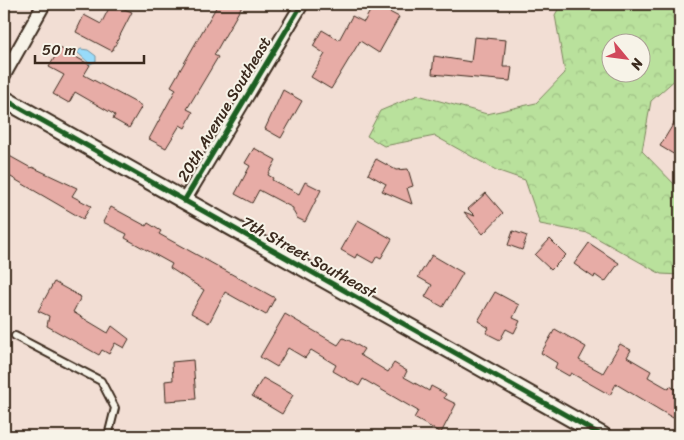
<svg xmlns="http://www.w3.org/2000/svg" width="684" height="440" viewBox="0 0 684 440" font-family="Sriracha,sans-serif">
	<defs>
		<pattern id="forest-crowns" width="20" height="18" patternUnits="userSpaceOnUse" patternTransform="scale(1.25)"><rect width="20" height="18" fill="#b9e19c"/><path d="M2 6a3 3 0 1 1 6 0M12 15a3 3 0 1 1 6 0" fill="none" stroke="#a0c186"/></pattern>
	</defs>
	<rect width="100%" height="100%" fill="#f2ded4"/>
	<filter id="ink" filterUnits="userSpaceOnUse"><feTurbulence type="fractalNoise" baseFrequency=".02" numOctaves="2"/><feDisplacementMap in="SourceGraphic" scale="10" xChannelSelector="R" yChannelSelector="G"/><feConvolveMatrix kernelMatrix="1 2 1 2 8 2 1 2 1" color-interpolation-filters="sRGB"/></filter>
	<g filter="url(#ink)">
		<!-- forest -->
		<path fill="url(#forest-crowns)" stroke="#7a865d" fill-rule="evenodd" d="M 561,4 L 680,4 L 680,71 L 678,77 L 651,101 L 642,151 L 680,190 L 680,275 L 661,274 L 588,233 L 540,224 L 525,180 L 496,170 L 435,136 L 384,146 L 367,136 L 380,111 L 418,95 L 487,114 L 536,103 L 565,73 L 555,15 ZM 612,42 L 642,42 L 642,72 L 612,72 Z"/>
		<!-- water -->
		<polygon fill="#98dbfa" stroke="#7394a2" points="81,49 88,50 96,56 96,61 90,64 77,52"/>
		<!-- building -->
		<g fill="#e7aca6" stroke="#3b2a1e">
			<polygon points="111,4 132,12 112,51 76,32 84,15 101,24"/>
			<polygon points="218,4 243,4 214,55 218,57 187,109 193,112 185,128 180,125 166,148 149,139 176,89 171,86"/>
			<polygon points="374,4 399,17 379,53 360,41 331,89 311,77 325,54 313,46 322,30 339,40 352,16 364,22"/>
			<polygon points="474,37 506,40 503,67 512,67 510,81 432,74 434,56 471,62"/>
			<polygon points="60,48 90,65 84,75 142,106 129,128 113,119 115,115 75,92 69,103 53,94 64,75 49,67"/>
			<polygon points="283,90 302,101 281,138 265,129"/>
			<polygon points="680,113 680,158 660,146"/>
			<polygon points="254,148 276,160 268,175 273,178 272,180 299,194 305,182 321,190 305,222 297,218 293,211 293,208 259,190 252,203 235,194 250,166 245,163"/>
			<polygon points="4,153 31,168 32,167 77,188 72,196 91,206 83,219 4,173"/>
			<polygon points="376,159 396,170 408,169 413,186 407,188 412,204 382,191 386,184 368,174"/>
			<polygon points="486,193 503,213 483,234 464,212 475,216 468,209"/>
			<polygon points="111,207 146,226 148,223 161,231 159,234 275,298 266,315 225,292 209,323 191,313 204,290 170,268 172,264 125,238 127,234 103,222"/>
			<polygon points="358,220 392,239 381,258 377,256 373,263 357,254 355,258 341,250"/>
			<polygon points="513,231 527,236 522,250 508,245"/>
			<polygon points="550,239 566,255 551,270 535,255"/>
			<polygon points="589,243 619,263 605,282 595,275 594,278 574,264"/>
			<polygon points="432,255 463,273 443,307 425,297 432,285 418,277"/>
			<polygon points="54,282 81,297 73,312 108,333 112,326 129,339 124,348 115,343 109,354 102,350 99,355 47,326 49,316 38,311"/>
			<polygon points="495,292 519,305 513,318 520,321 514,333 506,329 500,340 486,333 489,328 478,321"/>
			<polygon points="285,314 338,345 343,338 350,341 364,349 360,355 388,372 394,363 407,371 404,377 429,391 431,386 446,394 444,398 456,404 441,433 414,418 418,411 363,379 359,386 333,371 336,365 311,350 305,358 288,348 277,367 260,357"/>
			<polygon points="555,329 586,347 579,360 603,373 620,344 631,350 627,357 651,371 648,377 669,389 670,386 680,392 680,406 673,418 616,384 610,395 571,373 569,376 555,368 557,363 541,353"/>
			<polygon points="193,360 196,399 166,401 165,381 173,380 172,362"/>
			<polygon points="263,378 293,395 282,414 252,396"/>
		</g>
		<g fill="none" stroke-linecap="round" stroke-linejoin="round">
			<defs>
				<polyline id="service" points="15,336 101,381 115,408 108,436"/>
				<g id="minor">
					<polyline points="4,75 44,4"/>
					<polyline points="184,201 302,4"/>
				</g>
				<polyline id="tertiary" points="4,99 603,436"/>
			</defs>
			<!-- service casing -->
			<use href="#service" stroke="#3b2a1e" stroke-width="10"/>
			<!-- minor casing -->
			<use href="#minor" stroke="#3b2a1e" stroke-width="16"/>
			<!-- tertiary casing -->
			<use href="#tertiary" stroke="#3b2a1e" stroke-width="20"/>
			<!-- service -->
			<use href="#service" stroke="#f7f3e8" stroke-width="6"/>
			<!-- minor -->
			<use href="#minor" stroke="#f7f3e8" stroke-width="12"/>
			<!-- tertiary -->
			<use href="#tertiary" stroke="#f7f3e8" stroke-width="16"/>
			<defs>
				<g id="cycleway">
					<polyline points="4,99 603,436"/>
					<polyline points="184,201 302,4"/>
				</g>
			</defs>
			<!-- cycleway casing -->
			<use href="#cycleway" stroke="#f7f3e8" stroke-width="8"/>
			<!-- cycleway -->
			<use href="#cycleway" stroke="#1b5e20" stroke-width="5"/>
		</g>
	</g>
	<g text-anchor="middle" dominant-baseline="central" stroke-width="4" stroke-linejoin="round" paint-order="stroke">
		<!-- street labels -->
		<g font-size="16" fill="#3b2a1e" stroke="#f7f3e8">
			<text transform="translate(224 109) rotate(-59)">20th Avenue Southeast</text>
			<text transform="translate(309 257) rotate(29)">7th Street Southeast</text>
		</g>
	</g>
	<!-- margin -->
	<rect width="684" height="440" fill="none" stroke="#f7f3e8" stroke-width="20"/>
	<rect x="10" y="10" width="664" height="420" fill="none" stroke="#3b2a1e" stroke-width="2" filter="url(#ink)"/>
	<!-- north arrow -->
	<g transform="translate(626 58) rotate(119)"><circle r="24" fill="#f7f3e8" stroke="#aca397"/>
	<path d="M0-4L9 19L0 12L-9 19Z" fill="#d1495b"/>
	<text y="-8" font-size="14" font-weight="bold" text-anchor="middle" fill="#3b2a1e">N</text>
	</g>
	<!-- scale -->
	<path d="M35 55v8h109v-8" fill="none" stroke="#3b2a1e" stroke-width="2.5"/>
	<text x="42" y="55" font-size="15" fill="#3b2a1e" stroke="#f7f3e8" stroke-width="4" paint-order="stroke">50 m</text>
</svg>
